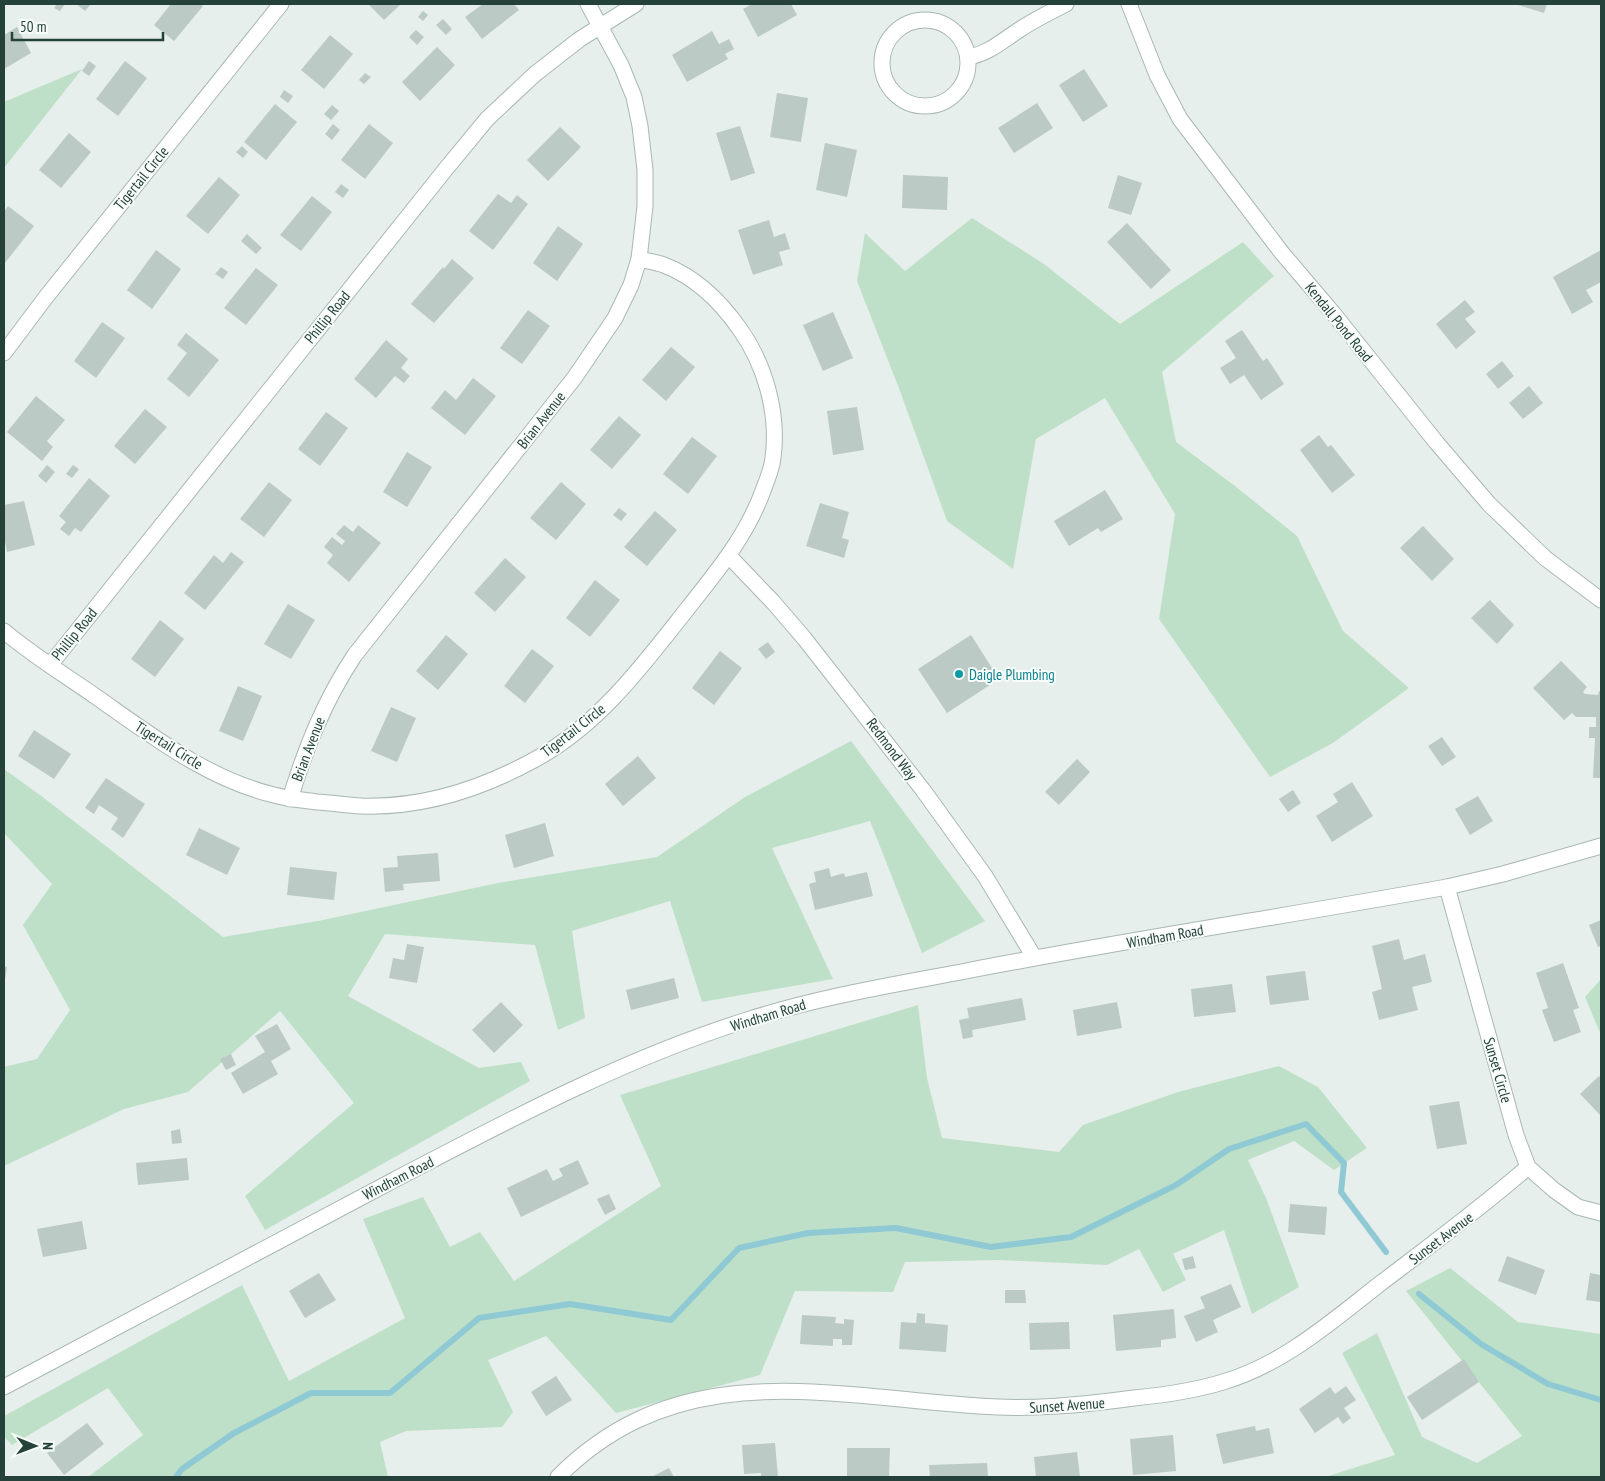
<svg xmlns="http://www.w3.org/2000/svg" width="1605" height="1481" viewBox="0 0 1605 1481" font-family="'PT Sans Narrow',sans-serif">
	<rect width="100%" height="100%" fill="#e6efeb"/>
	<!-- green -->
	<g fill="#bfe0c8">
		<polygon points="82,69 4,168 4,102"/>
		<polygon points="972,218 1044,264 1120,324 1243,242 1274,276 1162,372 1176,442 1235,486 1297,536 1343,631 1409,688 1333,743 1270,777 1159,619 1175,514 1105,398 1036,439 1013,569 947,521 900,391 857,281 865,233 905,271"/>
		<polygon points="851,741 985,921 922,953 870,821 772,848 833,979 702,1002 670,901 572,931 585,1018 558,1030 535,945 385,934 348,996 479,1068 521,1062 530,1081 265,1230 245,1196 354,1103 280,1011 188,1092 124,1109 4,1166 4,1067 37,1059 70,1010 23,925 52,884 4,833 4,769 44,798 223,937 318,921 498,883 657,857 745,797"/>
		<polygon points="1601,979 1601,1035 1585,997"/>
		<polygon points="918,1005 927,1078 942,1138 1059,1152 1083,1125 1178,1092 1279,1066 1318,1087 1367,1148 1334,1170 1294,1141 1248,1160 1266,1198 1299,1287 1252,1314 1224,1230 1173,1254 1186,1280 1163,1292 1139,1249 1107,1265 999,1260 905,1262 893,1292 795,1291 760,1375 616,1413 546,1336 488,1360 513,1412 502,1427 406,1431 380,1442 388,1477 88,1477 143,1435 108,1388 12,1445 4,1437 4,1416 242,1285 289,1381 405,1318 363,1219 423,1197 450,1247 480,1232 514,1281 661,1186 620,1095"/>
		<polygon points="1450,1268 1518,1322 1601,1334 1601,1477 1325,1477 1395,1455 1342,1353 1377,1333 1422,1437 1477,1463 1522,1436 1406,1291"/>
	</g>
	<g fill="none" stroke-linecap="round" stroke-linejoin="round">
		<!-- stream -->
		<g stroke="#8ec9d4" stroke-width="6">
			<polyline points="1419,1294 1481,1344 1548,1384 1601,1400"/>
			<polyline points="176,1477 182,1469 234,1433 311,1393 390,1393 479,1318 570,1304 671,1320 739,1248 808,1233 896,1228 991,1247 1071,1237 1176,1185 1229,1149 1306,1124 1344,1163 1341,1192 1386,1252"/>
		</g>
	</g>
	<!-- building -->
	<g fill="#bbcac4">
		<polygon points="57,4 65,4 60,11 54,8"/>
		<polygon points="76,4 91,4 85,11"/>
		<polygon points="171,4 200,4 203,6 174,41 154,25"/>
		<polygon points="368,4 401,4 384,20"/>
		<polygon points="483,4 514,4 519,10 482,39 465,17"/>
		<polygon points="752,4 791,4 797,15 758,37 743,9"/>
		<polygon points="1515,4 1547,4 1544,13"/>
		<polygon points="423,11 428,15 423,21 418,17"/>
		<polygon points="443,19 452,29 446,35 436,25"/>
		<polygon points="17,27 31,53 4,69 4,35"/>
		<polygon points="416,30 424,37 417,45 409,37"/>
		<polygon points="712,31 719,44 729,39 734,49 725,54 728,59 687,82 672,55"/>
		<polygon points="330,35 353,54 324,89 301,70"/>
		<polygon points="437,47 455,65 420,101 402,82"/>
		<polygon points="89,61 96,66 89,76 82,71"/>
		<polygon points="125,61 147,78 118,116 96,99"/>
		<polygon points="1084,69 1108,106 1083,122 1059,85"/>
		<polygon points="365,73 371,77 364,84 359,80"/>
		<polygon points="284,90 293,96 288,103 280,97"/>
		<polygon points="777,93 808,98 801,142 770,137"/>
		<polygon points="1037,103 1053,128 1014,153 998,128"/>
		<polygon points="275,104 297,122 266,160 244,142"/>
		<polygon points="332,105 339,111 331,120 324,114"/>
		<polygon points="333,124 340,130 332,140 325,134"/>
		<polygon points="369,124 393,143 365,179 341,160"/>
		<polygon points="740,126 755,173 731,181 716,133"/>
		<polygon points="560,127 581,147 548,181 527,160"/>
		<polygon points="69,133 91,152 61,188 39,170"/>
		<polygon points="825,143 857,150 847,197 816,190"/>
		<polygon points="242,146 248,152 243,158 236,152"/>
		<polygon points="903,175 948,177 947,210 902,208"/>
		<polygon points="1118,175 1142,183 1131,215 1108,208"/>
		<polygon points="219,177 240,195 208,234 186,216"/>
		<polygon points="341,184 349,190 343,198 335,192"/>
		<polygon points="498,194 511,203 517,195 528,204 493,250 469,231"/>
		<polygon points="312,196 332,212 301,251 280,235"/>
		<polygon points="8,206 34,226 5,263 4,262 4,212"/>
		<polygon points="769,220 774,237 785,233 790,249 779,252 783,265 753,275 738,230"/>
		<polygon points="1127,223 1171,270 1151,289 1107,242"/>
		<polygon points="558,226 583,244 557,281 533,263"/>
		<polygon points="247,234 262,248 256,254 241,241"/>
		<polygon points="156,250 181,269 152,309 127,290"/>
		<polygon points="1601,250 1601,282 1586,290 1593,302 1572,314 1553,277"/>
		<polygon points="452,259 474,278 434,323 411,304 443,267 444,269"/>
		<polygon points="221,267 228,272 223,279 215,274"/>
		<polygon points="256,268 278,285 246,325 224,308"/>
		<polygon points="1465,300 1475,312 1465,319 1476,332 1456,349 1436,324"/>
		<polygon points="528,310 550,326 522,364 500,348"/>
		<polygon points="833,312 853,358 823,371 803,325"/>
		<polygon points="102,322 125,338 96,378 74,361"/>
		<polygon points="1242,330 1263,361 1267,358 1284,384 1261,400 1244,375 1230,384 1220,368 1236,358 1225,341"/>
		<polygon points="186,333 219,360 189,397 167,379 187,353 177,345"/>
		<polygon points="386,340 408,359 401,368 410,376 404,383 395,376 376,398 354,379"/>
		<polygon points="671,347 695,367 666,401 642,380"/>
		<polygon points="1502,361 1514,376 1498,389 1486,374"/>
		<polygon points="473,378 496,396 465,435 431,408 445,390 456,400"/>
		<polygon points="1529,386 1543,403 1523,419 1509,403"/>
		<polygon points="36,396 65,420 47,441 53,447 42,461 7,432"/>
		<polygon points="857,407 864,450 833,455 827,411"/>
		<polygon points="145,409 167,427 135,464 114,446"/>
		<polygon points="326,412 348,428 320,466 298,449"/>
		<polygon points="619,416 641,435 612,469 590,450"/>
		<polygon points="1319,435 1328,447 1331,445 1355,475 1332,493 1300,450"/>
		<polygon points="692,437 717,456 688,494 663,474"/>
		<polygon points="407,452 432,467 407,507 383,492"/>
		<polygon points="47,465 55,472 46,483 38,476"/>
		<polygon points="73,465 79,469 72,478 66,474"/>
		<polygon points="89,478 110,496 81,532 75,528 69,536 60,529 66,522 59,516"/>
		<polygon points="269,482 292,500 264,537 240,519"/>
		<polygon points="561,482 586,504 556,540 530,518"/>
		<polygon points="1105,490 1123,519 1101,532 1098,528 1069,546 1054,521"/>
		<polygon points="24,501 35,545 7,552 4,536 4,505"/>
		<polygon points="820,503 849,512 842,538 849,540 844,558 806,546"/>
		<polygon points="619,508 627,514 621,521 613,515"/>
		<polygon points="655,511 677,530 647,566 624,547"/>
		<polygon points="344,525 353,532 358,525 381,543 349,582 327,563 333,555 324,547 332,537 342,545 345,541 336,534"/>
		<polygon points="1423,526 1454,559 1432,581 1400,548"/>
		<polygon points="231,552 244,562 205,610 184,593 214,555 223,563"/>
		<polygon points="505,558 526,577 495,612 474,593"/>
		<polygon points="595,580 620,600 590,637 566,618"/>
		<polygon points="1490,600 1514,625 1497,644 1471,618"/>
		<polygon points="288,604 315,620 291,659 264,644"/>
		<polygon points="160,620 184,639 155,677 131,659"/>
		<polygon points="446,635 468,654 438,690 416,671"/>
		<polygon points="971,635 999,679 947,713 918,669"/>
		<polygon points="768,642 775,652 766,659 758,649"/>
		<polygon points="532,649 554,666 525,703 504,686"/>
		<polygon points="720,651 742,668 714,705 692,688"/>
		<polygon points="1561,661 1587,687 1583,692 1585,694 1598,695 1599,691 1601,691 1601,778 1593,778 1595,738 1589,738 1589,727 1596,727 1596,717 1576,717 1572,713 1564,720 1533,688"/>
		<polygon points="238,686 262,696 243,741 219,731"/>
		<polygon points="391,707 416,718 397,762 371,751"/>
		<polygon points="34,730 71,754 54,779 18,756"/>
		<polygon points="1442,737 1456,757 1442,766 1428,746"/>
		<polygon points="638,756 656,778 623,806 605,784"/>
		<polygon points="1077,759 1090,772 1059,805 1045,792"/>
		<polygon points="106,778 145,804 123,838 111,829 118,818 99,805 94,814 85,808"/>
		<polygon points="1352,782 1373,816 1332,842 1316,816 1338,802 1333,794"/>
		<polygon points="1293,790 1301,803 1288,812 1279,799"/>
		<polygon points="1478,796 1493,821 1470,835 1455,809"/>
		<polygon points="545,823 554,856 514,868 505,835"/>
		<polygon points="199,828 240,848 227,875 186,855"/>
		<polygon points="438,853 440,881 403,884 404,890 385,892 383,868 398,867 397,856"/>
		<polygon points="290,867 337,872 334,900 287,895"/>
		<polygon points="829,868 831,877 844,873 845,877 867,872 873,896 815,910 809,884 816,882 814,872"/>
		<polygon points="1601,920 1601,946 1598,947 1589,925"/>
		<polygon points="1399,939 1404,960 1425,954 1432,982 1412,987 1418,1010 1379,1020 1372,992 1382,989 1372,946"/>
		<polygon points="407,944 424,947 417,983 389,978 393,958 404,960"/>
		<polygon points="1563,963 1579,1008 1573,1010 1581,1032 1554,1042 1542,1010 1548,1008 1536,973"/>
		<polygon points="4,966 7,967 5,980 4,980"/>
		<polygon points="1305,971 1309,1000 1270,1005 1266,976"/>
		<polygon points="674,978 679,998 631,1010 626,990"/>
		<polygon points="1232,984 1236,1012 1194,1017 1191,989"/>
		<polygon points="1022,998 1026,1020 972,1030 973,1037 963,1039 959,1020 969,1018 967,1008"/>
		<polygon points="501,1002 523,1025 494,1053 472,1030"/>
		<polygon points="1117,1002 1122,1028 1077,1036 1073,1010"/>
		<polygon points="277,1024 291,1049 271,1061 278,1074 243,1094 231,1073 265,1052 255,1036"/>
		<polygon points="231,1054 236,1065 226,1070 220,1059"/>
		<polygon points="1599,1076 1601,1078 1601,1116 1580,1094"/>
		<polygon points="1459,1101 1467,1144 1437,1149 1429,1106"/>
		<polygon points="180,1129 182,1143 172,1144 171,1131"/>
		<polygon points="187,1158 189,1180 138,1185 136,1163"/>
		<polygon points="578,1160 589,1184 521,1217 507,1188 547,1169 553,1181 563,1176 559,1169"/>
		<polygon points="609,1194 616,1209 605,1215 597,1199"/>
		<polygon points="1290,1204 1327,1207 1325,1235 1288,1232"/>
		<polygon points="82,1221 87,1249 43,1257 37,1229"/>
		<polygon points="1193,1256 1196,1268 1185,1270 1182,1259"/>
		<polygon points="1507,1256 1545,1270 1536,1295 1498,1281"/>
		<polygon points="319,1273 336,1300 305,1318 289,1291"/>
		<polygon points="1590,1273 1601,1275 1601,1302 1586,1300"/>
		<polygon points="1231,1284 1241,1307 1213,1320 1218,1332 1196,1342 1184,1316 1205,1308 1200,1297"/>
		<polygon points="1005,1290 1025,1290 1026,1303 1005,1303"/>
		<polygon points="1174,1309 1176,1338 1161,1340 1161,1347 1116,1351 1113,1315"/>
		<polygon points="917,1313 925,1314 925,1323 948,1325 946,1352 899,1349 901,1322 916,1323"/>
		<polygon points="802,1315 836,1317 835,1323 844,1324 844,1319 854,1320 852,1345 842,1345 842,1339 833,1339 833,1346 800,1344"/>
		<polygon points="1069,1322 1070,1349 1030,1350 1029,1323"/>
		<polygon points="1464,1359 1479,1382 1422,1420 1407,1397"/>
		<polygon points="556,1376 572,1400 546,1416 531,1392"/>
		<polygon points="1346,1386 1356,1400 1344,1408 1351,1418 1343,1424 1338,1417 1315,1433 1299,1409 1330,1387 1335,1394"/>
		<polygon points="87,1423 104,1444 64,1475 47,1453"/>
		<polygon points="1255,1426 1256,1431 1269,1428 1274,1453 1223,1464 1216,1434"/>
		<polygon points="1173,1435 1176,1471 1133,1475 1130,1439"/>
		<polygon points="775,1443 778,1477 761,1477 761,1473 744,1474 742,1445"/>
		<polygon points="847,1448 890,1448 889,1477 847,1477"/>
		<polygon points="1077,1452 1080,1477 1036,1477 1034,1457"/>
		<polygon points="987,1463 988,1477 930,1477 929,1465"/>
		<polygon points="669,1468 674,1477 651,1477"/>
	</g>
	<g fill="none" stroke-linecap="round" stroke-linejoin="round">
		<defs>
			<g id="minor">
				<circle cx="925" cy="63" r="43"/>
				<path d="M 968,57 C 988,54 1002,41 1019,30 C 1034,20 1050,12 1066,4"/>
				<polyline points="4,353 46,297 281,4"/>
				<polyline points="729,556 773,602 804,638 923,790 985,876 1034,957"/>
				<path d="M 4,631 C 32,655 65,675 95,696 C 151,735 207,779 274,795 C 288,799 303,800 317,802 C 332,803 346,805 361,806 C 421,808 481,789 534,760 C 599,725 643,665 688,608 C 718,570 748,534 764,488 C 768,478 772,468 773,458 C 779,413 765,364 739,328 C 720,301 695,277 664,265 C 656,262 647,261 639,259"/>
				<polyline points="50,665 445,170 487,119 535,74 580,39 636,4"/>
				<path d="M 290,799 C 306,747 324,702 354,656 L 575,377 L 615,318 L 631,285 L 639,259 L 645,206 L 645,170 L 640,126 L 634,97 L 621,65 L 588,4"/>
				<polyline points="1447,887 1516,1135 1528,1167 1554,1190 1578,1207 1601,1213"/>
				<path d="M 558,1477 C 679,1355 828,1396 979,1406 C 1031,1410 1082,1405 1134,1398 C 1164,1395 1194,1391 1223,1382 C 1284,1364 1332,1321 1381,1283 C 1431,1245 1481,1208 1528,1167"/>
			</g>
			<g id="tertiary">
				<polyline points="1129,4 1157,75 1180,119 1282,253 1333,313 1436,442 1489,504 1545,558 1601,600"/>
				<path d="M 4,1387 C 134,1317 264,1248 394,1180 C 509,1120 623,1059 747,1020 C 818,997 892,985 966,971 C 1126,940 1287,916 1447,887 L 1503,874 L 1601,846"/>
			</g>
		</defs>
		<!-- minor casing -->
		<use href="#minor" stroke="#a8b8b2" stroke-width="17"/>
		<!-- tertiary casing -->
		<use href="#tertiary" stroke="#a8b8b2" stroke-width="17"/>
		<!-- minor -->
		<use href="#minor" stroke="#fff" stroke-width="15"/>
		<!-- tertiary -->
		<use href="#tertiary" stroke="#fff" stroke-width="15"/>
	</g>
	<!-- markers -->
	<circle fill="#0f9aa8" stroke="#f7fbf9" stroke-width="2" cx="959" cy="674" r="5"/>
	<g text-anchor="middle" dominant-baseline="central" stroke-width="4" stroke-linejoin="round" paint-order="stroke">
		<!-- street labels -->
		<g font-size="15" fill="#24423a" stroke="#f7fbf9">
			<text transform="translate(141 178) rotate(-51)">Tigertail Circle</text>
			<text transform="translate(327 317) rotate(-51)">Phillip Road</text>
			<text transform="translate(1339 322) rotate(51)">Kendall Pond Road</text>
			<text transform="translate(541 420) rotate(-52)">Brian Avenue</text>
			<text transform="translate(74 634) rotate(-51)">Phillip Road</text>
			<text transform="translate(573 730) rotate(-38)">Tigertail Circle</text>
			<text transform="translate(169 745) rotate(32)">Tigertail Circle</text>
			<text transform="translate(308 749) rotate(-69)">Brian Avenue</text>
			<text transform="translate(892 749) rotate(53)">Redmond Way</text>
			<text transform="translate(1165 936) rotate(-10)">Windham Road</text>
			<text transform="translate(768 1015) rotate(-17)">Windham Road</text>
			<text transform="translate(1498 1070) rotate(74)">Sunset Circle</text>
			<text transform="translate(398 1178) rotate(-27)">Windham Road</text>
			<text transform="translate(1441 1238) rotate(-37)">Sunset Avenue</text>
			<text transform="translate(1067 1405) rotate(-4)">Sunset Avenue</text>
		</g>
		<!-- culture labels -->
		<g font-size="15" fill="#0d838f" stroke="#f7fbf9" text-anchor="start">
			<text x="969" y="674">Daigle Plumbing</text>
		</g>
	</g>
	<!-- border -->
	<rect width="1605" height="1481" fill="none" stroke="#24423a" stroke-width="10"/>
	<!-- north arrow -->
	<g transform="translate(35 1446) rotate(91)" stroke="#f7fbf9" stroke-width="4" paint-order="stroke">
	<path d="M0-4L9 19L0 12L-9 19Z" fill="#24423a"/>
	<text y="-8" font-size="14" font-weight="bold" text-anchor="middle" fill="#24423a">N</text>
	</g>
	<!-- scale -->
	<path d="M12 32v8h151v-8" fill="none" stroke="#24423a" stroke-width="2.5"/>
	<text x="20" y="32" font-size="15" fill="#24423a" stroke="#f7fbf9" stroke-width="4" paint-order="stroke">50 m</text>
</svg>
